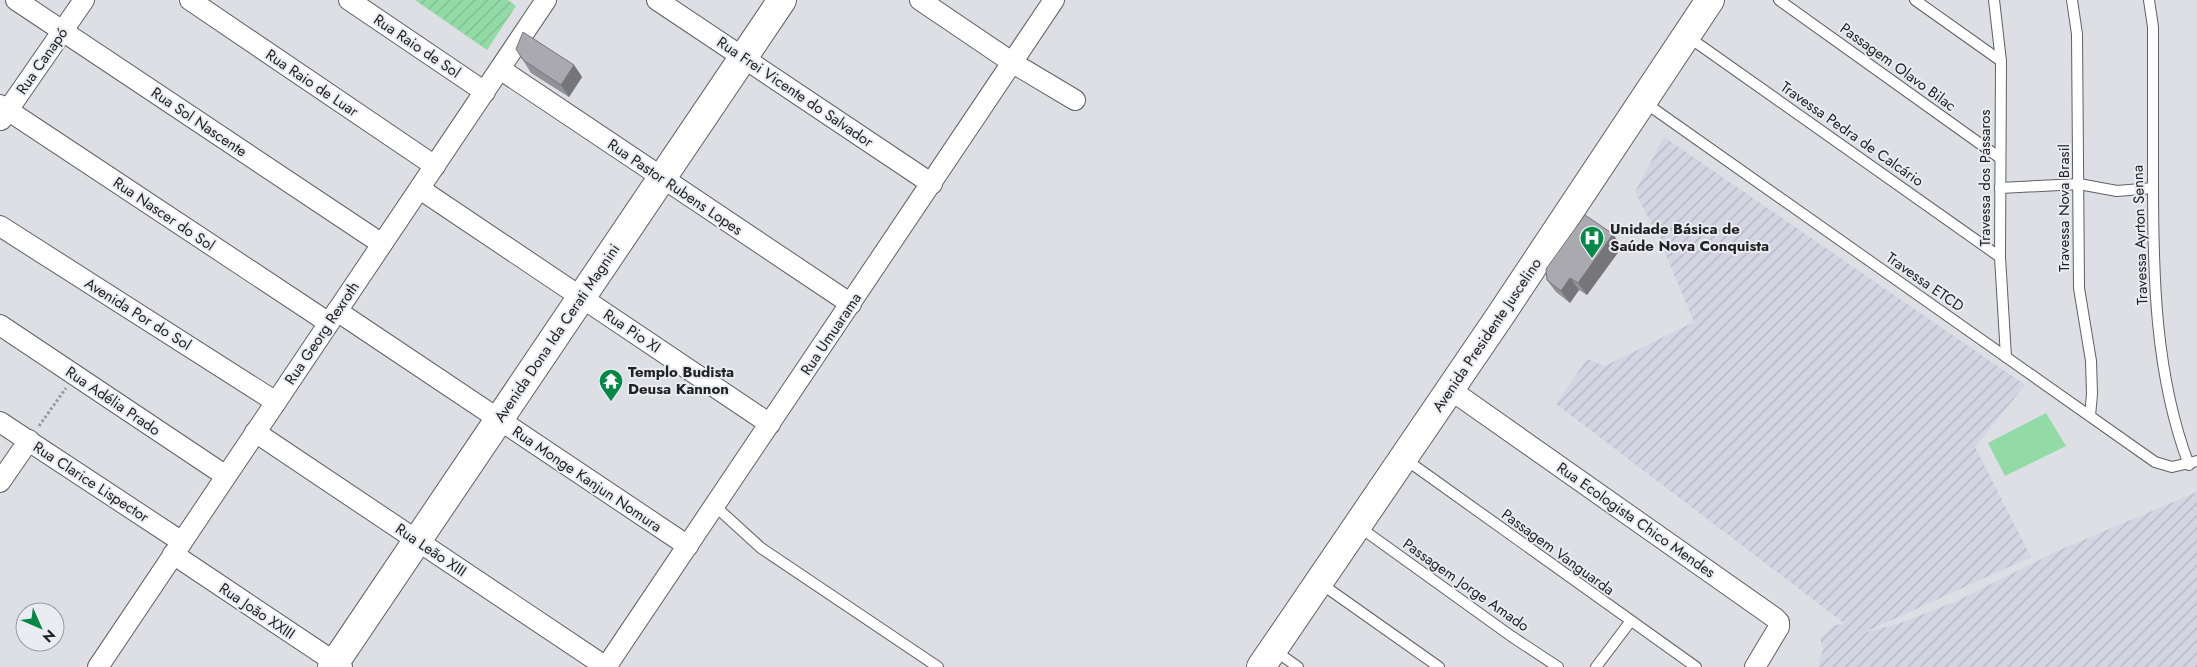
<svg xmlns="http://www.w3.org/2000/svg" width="2197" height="667" viewBox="0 0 2197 667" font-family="Jost,sans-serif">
	<defs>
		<pattern id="industrial-furrows" width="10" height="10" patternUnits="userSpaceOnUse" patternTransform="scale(1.25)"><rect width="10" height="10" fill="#d4d4e2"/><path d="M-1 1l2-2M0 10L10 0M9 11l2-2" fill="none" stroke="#b6b6c2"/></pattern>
		<pattern id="garden-furrows" width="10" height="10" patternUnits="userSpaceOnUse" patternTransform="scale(1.25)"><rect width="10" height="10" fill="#93dba6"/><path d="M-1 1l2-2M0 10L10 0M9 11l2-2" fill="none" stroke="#7ebc8f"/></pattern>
	</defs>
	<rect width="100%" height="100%" fill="#dedee5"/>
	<!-- industrial -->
	<polygon fill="url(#industrial-furrows)" points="1664,137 2025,385 1975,447 2031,557 1863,633 1898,624 1959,600 2062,549 2197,492 2197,667 1818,667 1823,649 1820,639 1833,626 1844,623 1556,404 1587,359 1605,366 1694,322 1657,234 1635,192"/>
	<!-- park -->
	<polygon fill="#93dba6" points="2046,413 2066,446 2005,476 1988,443"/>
	<!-- garden -->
	<polygon fill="url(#garden-furrows)" points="415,0 508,0 516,6 487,50"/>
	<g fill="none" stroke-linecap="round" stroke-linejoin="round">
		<defs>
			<g id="lane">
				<polyline points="1779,0 2000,158"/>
				<polyline points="1915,0 2001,61"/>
				<polyline points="1994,0 2001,61 2000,257 2006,357"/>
				<polyline points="2072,0 2077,34 2079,288 2091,361 2092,394 2090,416"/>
				<path d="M 2149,0 L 2153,27 C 2153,79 2153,131 2153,183 C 2153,277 2155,375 2189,465"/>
				<polyline points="1687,36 2000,257"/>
				<polyline points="1644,102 2155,462 2172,467 2197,461"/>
				<polyline points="2000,188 2079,184 2117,191 2153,188"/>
				<polyline points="1405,459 1696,667"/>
				<polyline points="715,506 761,548 938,667"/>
				<polyline points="1358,526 1511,636 1558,667"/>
				<polyline points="1320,583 1439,667"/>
				<polyline points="1274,650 1298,667"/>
				<polyline points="1596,667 1630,622"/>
			</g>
			<g id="street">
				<polyline points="16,0 382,244"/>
				<polyline points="190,0 435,166"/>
				<polyline points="349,0 485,92"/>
				<polyline points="657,0 932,184"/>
				<polyline points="920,0 1013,63 1075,100"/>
				<polyline points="500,69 851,304"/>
				<polyline points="0,105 329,323"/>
				<polyline points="1,120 84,0"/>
				<polyline points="420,189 770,424"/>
				<polyline points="0,226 276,402"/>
				<polyline points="337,311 688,546"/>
				<polyline points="0,325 226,476"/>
				<polyline points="1451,390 1775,618 1779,622 1779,627 1755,667"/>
				<polyline points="0,422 182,542"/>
				<polyline points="255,432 606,667"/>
				<polyline points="0,482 29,440"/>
				<polyline points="173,554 342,667"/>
				<polyline points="98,667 546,0"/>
				<polyline points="606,667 1054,0"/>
			</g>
			<g id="secondary">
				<polyline points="332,667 782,0"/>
				<polyline points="1261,667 1500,316 1710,0"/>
			</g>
		</defs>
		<!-- lane casing -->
		<use href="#lane" stroke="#606066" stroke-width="12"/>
		<!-- street casing -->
		<use href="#street" stroke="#606066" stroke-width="22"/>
		<!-- secondary casing -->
		<use href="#secondary" stroke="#606066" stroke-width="30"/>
		<!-- path -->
		<polyline stroke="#98989d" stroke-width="3" stroke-dasharray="2.5 2.5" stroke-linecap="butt" points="39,426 66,388"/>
		<!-- lane -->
		<use href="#lane" stroke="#fff" stroke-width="10"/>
		<!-- street -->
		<use href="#street" stroke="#fff" stroke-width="20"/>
		<!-- secondary -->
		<use href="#secondary" stroke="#fff" stroke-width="28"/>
	</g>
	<!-- wall -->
	<g fill="#919196">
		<polygon points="523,60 574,65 582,77 569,97 531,73"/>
		<polygon points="1622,247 1587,295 1579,290 1570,303 1556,292 1547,280"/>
	</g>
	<!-- shaded-wall -->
	<g fill="#76767a">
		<polygon points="574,65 582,77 569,97 561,85"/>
		<polygon points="1613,234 1622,247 1587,295 1578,283"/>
		<polygon points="1570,278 1579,290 1570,303 1561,291"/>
	</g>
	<!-- building -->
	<g fill="#a9a9af" stroke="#76767a">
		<polygon points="523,32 574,65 561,85 523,60 516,49"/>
		<polygon points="1585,215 1613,234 1578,283 1570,278 1561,291 1547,280 1546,269"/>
	</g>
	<!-- icons -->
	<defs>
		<symbol id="hospital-pin" viewBox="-11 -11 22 30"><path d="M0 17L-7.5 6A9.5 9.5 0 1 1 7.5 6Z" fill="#038946" stroke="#ebebf2"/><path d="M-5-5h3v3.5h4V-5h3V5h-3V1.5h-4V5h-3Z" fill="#fff"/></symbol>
		<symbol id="temple-pin" viewBox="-11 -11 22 30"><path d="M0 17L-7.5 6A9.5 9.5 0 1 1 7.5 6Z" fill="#038946" stroke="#ebebf2"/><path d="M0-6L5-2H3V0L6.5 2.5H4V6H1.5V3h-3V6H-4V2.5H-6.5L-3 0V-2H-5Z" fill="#fff"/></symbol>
	</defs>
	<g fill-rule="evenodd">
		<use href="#hospital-pin" x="1578" y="224" width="28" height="38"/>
		<use href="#temple-pin" x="597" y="367" width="28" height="38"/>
	</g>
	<g text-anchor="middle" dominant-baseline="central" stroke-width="4" stroke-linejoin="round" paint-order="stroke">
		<!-- street labels -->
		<g font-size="15" fill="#222224" stroke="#ebebf2">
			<text transform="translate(417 46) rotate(34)">Rua Raio de Sol</text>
			<text transform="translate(42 61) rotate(-55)">Rua Canapó</text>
			<text transform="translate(1898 67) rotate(36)">Passagem Olavo Bilac</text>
			<text transform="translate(312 83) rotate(34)">Rua Raio de Luar</text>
			<text transform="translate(795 92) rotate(34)">Rua Frei Vicente do Salvador</text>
			<text transform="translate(199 122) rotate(34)">Rua Sol Nascente</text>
			<text transform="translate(1852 134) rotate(35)">Travessa Pedra de Calcário</text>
			<text transform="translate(1985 178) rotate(-90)">Travessa dos Pássaros</text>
			<text transform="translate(675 187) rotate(34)">Rua Pastor Rubens Lopes</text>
			<text transform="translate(2064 208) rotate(-90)">Travessa Nova Brasil</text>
			<text transform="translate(164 214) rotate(34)">Rua Nascer do Sol</text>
			<text transform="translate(2140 235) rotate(-92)">Travessa Ayrton Senna</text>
			<text transform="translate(1925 282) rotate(35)">Travessa ETCD</text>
			<text transform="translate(138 314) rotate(32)">Avenida Por do Sol</text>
			<text transform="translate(632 331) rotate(34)">Rua Pio XI</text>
			<text transform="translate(322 333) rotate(-56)">Rua Georg Rexroth</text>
			<text transform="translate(557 333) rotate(-56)">Avenida Dona Ida Cerati Magnini</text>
			<text transform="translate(831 334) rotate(-56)">Rua Umuarama</text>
			<text transform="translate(1487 335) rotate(-56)">Avenida Presidente Juscelino</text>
			<text transform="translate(113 401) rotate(34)">Rua Adélia Prado</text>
			<text transform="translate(587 479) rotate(34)">Rua Monge Kanjun Nomura</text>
			<text transform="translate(91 482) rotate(33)">Rua Clarice Lispector</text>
			<text transform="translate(1636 520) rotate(35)">Rua Ecologista Chico Mendes</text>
			<text transform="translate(431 550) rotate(34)">Rua Leão XIII</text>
			<text transform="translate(1558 552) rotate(36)">Passagem Vanguarda</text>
			<text transform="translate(1466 585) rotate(35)">Passagem Jorge Amado</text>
			<text transform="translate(257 611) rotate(34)">Rua João XXIII</text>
		</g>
		<!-- poi labels -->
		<g font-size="15" font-weight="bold" fill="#222224" stroke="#ebebf2" text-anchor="start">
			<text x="1610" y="229">Unidade Básica de<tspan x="1610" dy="17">Saúde Nova Conquista</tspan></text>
			<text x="628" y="372">Templo Budista<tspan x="628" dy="17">Deusa Kannon</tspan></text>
		</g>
	</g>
	<!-- north arrow -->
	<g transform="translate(40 627) rotate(135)"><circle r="24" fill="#ebebf2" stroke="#9b9ba0"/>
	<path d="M0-4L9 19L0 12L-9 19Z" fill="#038946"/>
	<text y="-8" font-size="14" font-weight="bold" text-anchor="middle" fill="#222224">N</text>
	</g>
</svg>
